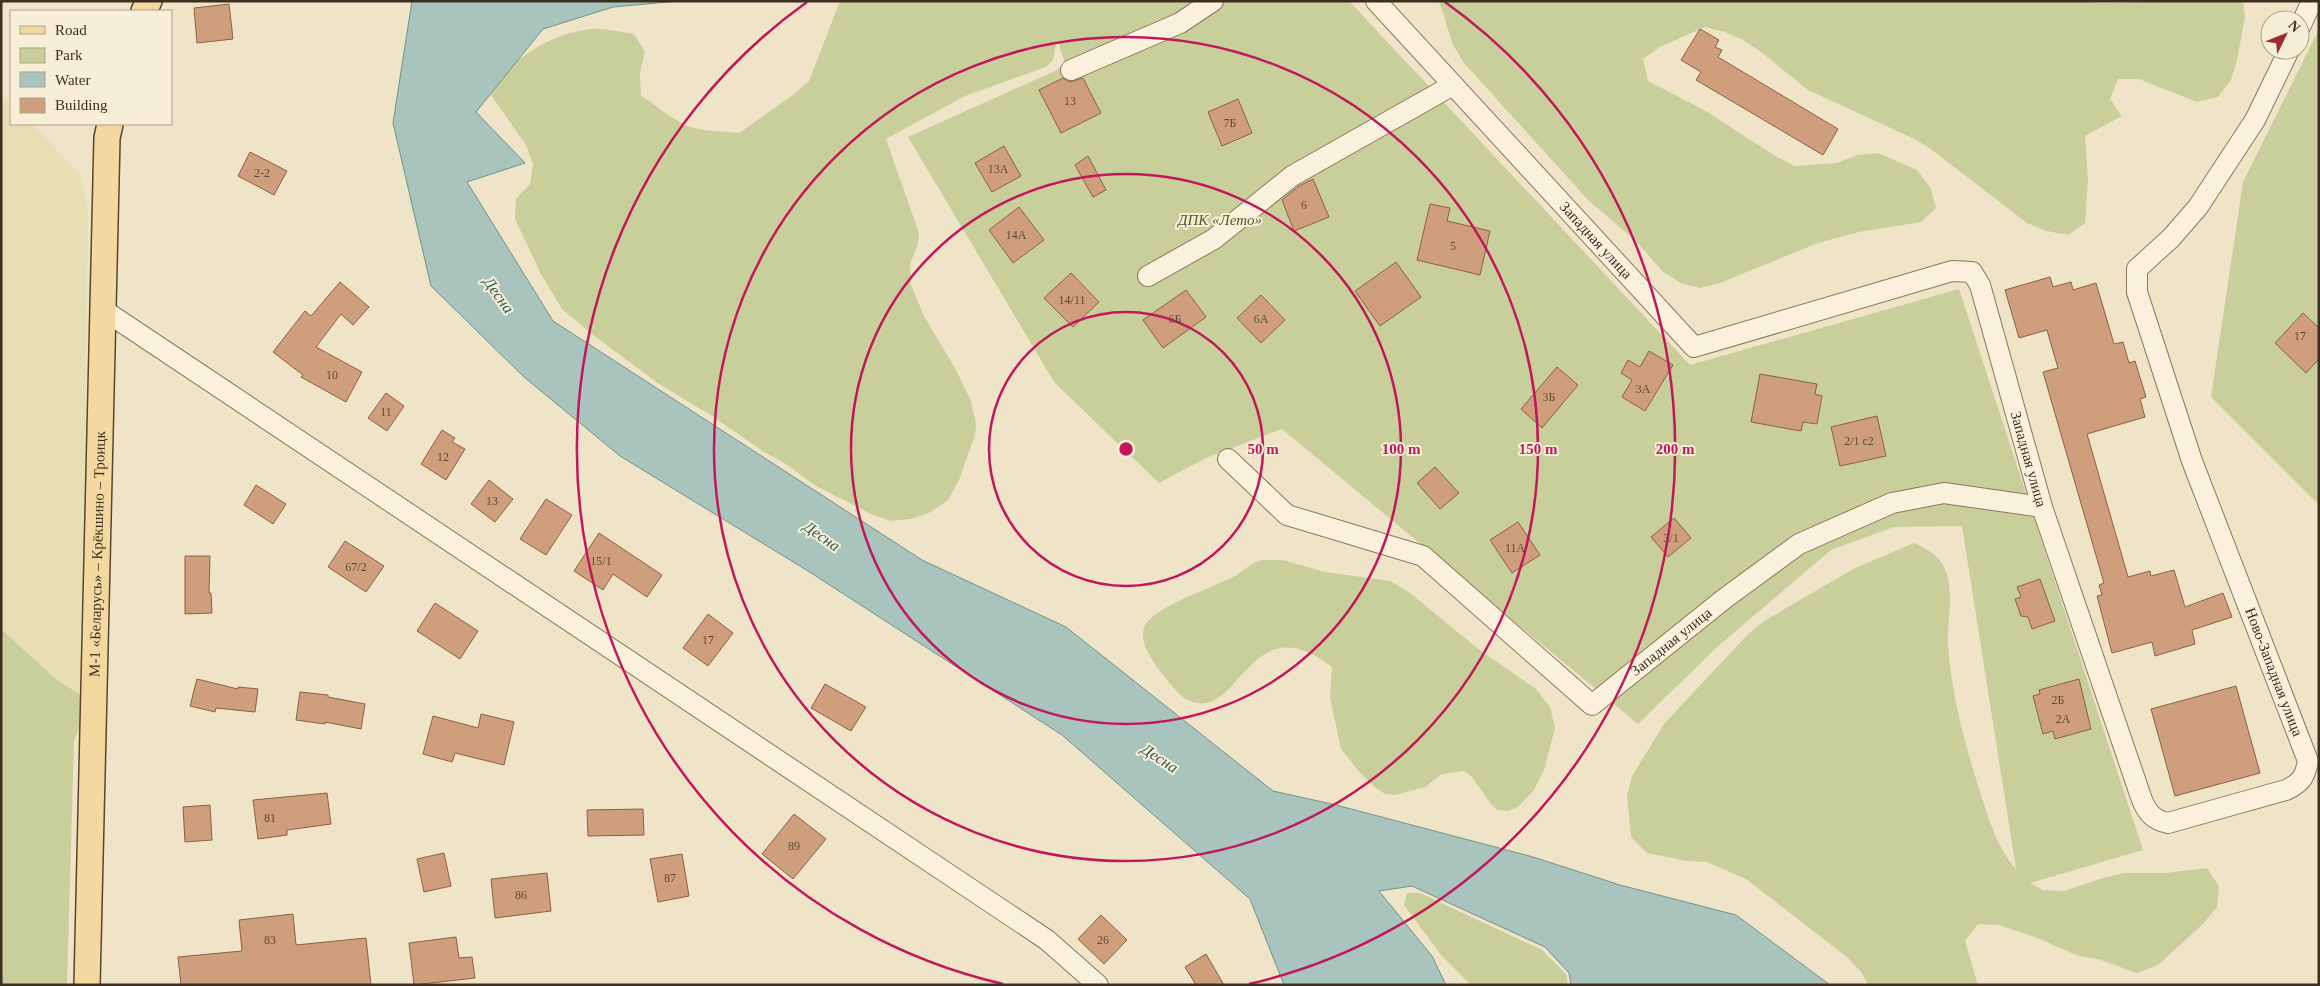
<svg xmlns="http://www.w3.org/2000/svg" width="2320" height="986" viewBox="0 0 2320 986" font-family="'Times New Roman',serif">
	<rect width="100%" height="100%" fill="#f0e4c8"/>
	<!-- farmland -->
	<polygon fill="#e6deb5" points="1,97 11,104 11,124 32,124 80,174 88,207 83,696 58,681 1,629"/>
	<!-- green -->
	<g fill="#c9cf9b">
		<path d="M 840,1 L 1349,1 L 1690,365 L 1959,289 L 2143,850 L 2030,883 L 2043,890 L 2064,891 L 2103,878 L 2124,873 L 2166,873 L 2207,868 L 2219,886 L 2217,907 L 2204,923 L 2158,965 L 2137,973 L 2098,959 L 2078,956 L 2040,939 L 1999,925 L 1978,924 L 1965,941 L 1978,985 L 1868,985 L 1862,973 L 1848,958 L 1746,879 L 1707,862 L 1687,861 L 1647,853 L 1631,837 L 1627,796 L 1632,776 L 1664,724 L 1748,634 L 1764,621 L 1855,568 L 1914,543 C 1927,549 1939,555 1945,569 C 1955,593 1947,620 1948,645 C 1952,700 1967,752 1984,804 C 1991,826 2000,852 2016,869 L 1962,526 L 1894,527 L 1831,550 L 1717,647 L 1638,724 L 1282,429 L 1206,458 L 1159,483 L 1054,382 L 908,137 L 1066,66 L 1057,39 L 1053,60 L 1046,67 L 965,96 L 886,139 L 919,233 L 918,244 L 910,264 L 911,285 L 924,316 L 956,370 L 971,401 L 976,424 L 975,435 L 959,480 L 948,500 L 931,512 L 911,519 L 891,521 L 871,514 L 816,486 L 783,462 L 764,452 L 712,416 L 659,384 L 593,335 L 562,309 L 541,274 L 515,219 L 516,199 L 530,184 L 533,164 L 526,145 L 491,95 C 494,89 498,81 503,75 C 524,51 559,32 591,29 C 604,28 620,32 634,34 L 645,52 L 640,73 L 641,96 C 658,106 676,124 695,128 C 709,132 725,131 739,133 L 793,95 L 809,81 Z"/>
		<polygon points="1439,1 2088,1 2092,3 2243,1 2245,17 2237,60 2231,80 2218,97 2197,102 2139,79 2118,79 2110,99 2122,116 2085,136 2088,179 2085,223 2068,235 2047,231 2027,223 1928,147 1910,137 1808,90 1761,52 1743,40 1725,32 1705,27 1660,47 1643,59 1648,81 1704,110 1777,157 1795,166 1837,163 1857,155 1878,153 1917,170 1930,187 1936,208 1921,222 1859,232 1818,243 1720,283 1700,288 1681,283 1663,272 1636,241 1589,201 1464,63 1453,45"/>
		<polygon points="2319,29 2319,505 2211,397 2243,182"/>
		<path d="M 1261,560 L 1283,560 L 1325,572 L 1390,581 L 1409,592 L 1477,648 L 1536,689 L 1550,707 L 1555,728 L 1544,770 L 1534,790 L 1518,807 L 1508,811 L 1497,810 L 1490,803 L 1472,777 L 1464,771 L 1442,774 L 1425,787 L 1395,795 L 1385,794 L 1376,788 L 1360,773 L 1341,749 L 1330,698 L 1332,667 C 1248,601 1240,725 1188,700 C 1178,696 1163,675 1157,667 C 1150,657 1139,641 1144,628 C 1151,607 1215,587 1235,576 C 1244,570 1250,564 1261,560 Z"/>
		<polygon points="1,629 58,681 83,696 86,716 74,740 67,985 1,985"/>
		<polygon points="1407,893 1420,893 1542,950 1566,974 1568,985 1471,985 1441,955 1404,905"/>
	</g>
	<!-- water -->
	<polygon fill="#a9c4bc" stroke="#6f938a" points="412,1 679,1 613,7 543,29 476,112 525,163 467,182 553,321 922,560 1066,627 1273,791 1336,805 1533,857 1620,885 1736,915 1830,985 1571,985 1569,973 1545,947 1412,886 1379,891 1432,956 1446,985 1284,985 1250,899 1062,735 808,571 620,456 524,377 431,286 393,123"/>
	<!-- building -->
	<g fill="#cf9f7d" stroke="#8d5f41">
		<polygon points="229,4 233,39 197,43 194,8"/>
		<polygon points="1700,29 1719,40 1715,47 1722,50 1718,57 1838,129 1823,155 1696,80 1701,72 1681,60"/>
		<polygon points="1063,78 1070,82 1083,78 1101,113 1061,133 1039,90"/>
		<polygon points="1238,99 1252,133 1222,146 1208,112"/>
		<polygon points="1004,146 1021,176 992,192 975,163"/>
		<polygon points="250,152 287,171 274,195 238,176"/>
		<polygon points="1088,156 1106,190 1093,197 1075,165"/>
		<polygon points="1313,179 1329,217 1294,231 1282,200 1299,186"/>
		<polygon points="1430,204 1450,208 1447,221 1490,231 1480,275 1417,260"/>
		<polygon points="1019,207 1044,240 1013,263 989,230"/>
		<polygon points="1396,262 1421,297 1380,326 1355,291"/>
		<polygon points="1071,273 1099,302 1073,327 1044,298"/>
		<polygon points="2050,277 2053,287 2071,282 2073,290 2096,283 2114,344 2123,342 2129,363 2135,361 2146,397 2140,399 2145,417 2087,434 2128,577 2150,571 2151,576 2174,570 2185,607 2223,593 2232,617 2192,630 2195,644 2155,656 2152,642 2112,653 2097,596 2102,595 2099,585 2104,583 2043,372 2058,368 2047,330 2019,338 2005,290"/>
		<polygon points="340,282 369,307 353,325 341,314 316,347 362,372 346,402 301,377 303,375 273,352 305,311 311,316"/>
		<polygon points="1186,290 1206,317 1163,348 1143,320"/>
		<polygon points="1261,295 1285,320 1261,343 1237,318"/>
		<polygon points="2303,313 2319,328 2319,359 2306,373 2275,343"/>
		<polygon points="1649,351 1673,365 1645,411 1622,397 1632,380 1621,373 1628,360 1640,367"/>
		<polygon points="1557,367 1578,385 1542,428 1521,409"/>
		<polygon points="1760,374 1817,384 1815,394 1822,396 1817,424 1803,422 1801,431 1751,422"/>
		<polygon points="386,393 404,406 387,431 368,418"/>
		<polygon points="1877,416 1886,456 1840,466 1831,427"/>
		<polygon points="442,430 455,438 452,442 465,449 446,480 421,464"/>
		<polygon points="1435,467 1459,493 1440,509 1417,483"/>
		<polygon points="489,480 513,499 495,522 471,504"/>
		<polygon points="256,485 286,504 273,524 244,505"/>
		<polygon points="546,499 572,515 546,555 520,539"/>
		<polygon points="1674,518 1691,538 1668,557 1651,537"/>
		<polygon points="1518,522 1540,555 1512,573 1490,540"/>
		<polygon points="599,533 662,575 647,597 613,574 603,590 574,571"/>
		<polygon points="345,541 384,566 366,592 328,567"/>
		<polygon points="185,556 210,556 209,593 211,593 212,613 185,614"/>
		<polygon points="2040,579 2055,621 2032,629 2028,617 2021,616 2015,599 2021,597 2017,587"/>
		<polygon points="435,603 478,631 460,659 417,631"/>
		<polygon points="708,614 733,633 708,666 683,648"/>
		<polygon points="197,679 238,689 238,687 258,689 255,712 216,708 215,712 190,706"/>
		<polygon points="2079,679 2091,729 2055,739 2053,731 2043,734 2033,696 2040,694 2039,690"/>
		<polygon points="825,684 866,707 851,731 811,708"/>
		<polygon points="2236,686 2260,773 2175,796 2151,709"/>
		<polygon points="300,692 328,695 328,697 365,704 361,729 325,722 325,724 296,720"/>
		<polygon points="481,714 514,722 504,765 455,753 452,762 423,754 433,716 478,728"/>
		<polygon points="327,793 331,824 287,830 287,835 258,839 253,800"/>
		<polygon points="210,805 212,840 185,842 183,807"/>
		<polygon points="643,809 644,835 588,836 587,810"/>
		<polygon points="794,814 826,839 793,879 762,854"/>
		<polygon points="444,853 451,886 424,892 417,859"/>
		<polygon points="682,854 689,896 658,902 650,859"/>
		<polygon points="547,873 551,911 495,918 491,879"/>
		<polygon points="293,914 296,945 366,938 371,985 181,985 178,957 242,951 239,920"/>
		<polygon points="1101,915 1127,940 1104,964 1078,939"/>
		<polygon points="456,937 459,958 472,957 475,978 414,985 409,943"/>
		<polygon points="1206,954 1224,985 1196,985 1185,967"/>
	</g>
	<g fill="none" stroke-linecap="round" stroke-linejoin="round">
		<defs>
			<g id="minor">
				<path id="s1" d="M 1376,1 L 1694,347 L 1952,271 L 1972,272 L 1980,285 L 2042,507 L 2142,800 C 2148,814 2154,820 2168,823 L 2286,790 C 2301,783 2305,777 2308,761 L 2192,461 L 2137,292 L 2137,269 L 2171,238 L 2198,207 L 2255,120 L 2289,50"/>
				<polyline points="2300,27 2312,1"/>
				<polyline points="1071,70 1180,23 1213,1"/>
				<polyline points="1148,276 1214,239 1292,176 1453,85"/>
				<polyline points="102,309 1047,940 1098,985"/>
				<path id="s2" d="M 1228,459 L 1287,515 L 1423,556 L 1592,705 L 1724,599 L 1799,544 L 1892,503 L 1944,493 L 2042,507"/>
			</g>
			<g id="major">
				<polyline points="144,11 149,1"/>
				<path id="s3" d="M 87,985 L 107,138 L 110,124"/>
			</g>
		</defs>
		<!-- minor casing -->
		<use href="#minor" stroke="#8d765c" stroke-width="22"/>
		<!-- major casing -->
		<use href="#major" stroke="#5b4430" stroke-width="28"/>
		<!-- minor -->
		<use href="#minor" stroke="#faf1dc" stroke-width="20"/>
		<!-- major -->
		<use href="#major" stroke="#f3d9a0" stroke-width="25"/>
	</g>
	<!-- distance rings -->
	<g fill="none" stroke="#c2185b" stroke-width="2.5">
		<circle cx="1126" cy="449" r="137"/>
		<circle cx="1126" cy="449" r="275"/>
		<circle cx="1126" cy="449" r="412"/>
		<path d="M1003 984A549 549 0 0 1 807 2M1445 2A549 549 0 0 1 1249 984"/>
	</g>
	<g text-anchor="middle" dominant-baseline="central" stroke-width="4" stroke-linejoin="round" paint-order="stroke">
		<!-- number labels -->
		<g font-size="12" fill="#624a37">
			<text x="1070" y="101">13</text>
			<text x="1230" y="123">7Б</text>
			<text x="998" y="169">13А</text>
			<text x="262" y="173">2-2</text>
			<text x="1304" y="205">6</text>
			<text x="1016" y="235">14А</text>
			<text x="1453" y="246">5</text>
			<text x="1072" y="300">14/11</text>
			<text x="1175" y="319">6Б</text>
			<text x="1261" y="319">6А</text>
			<text x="2300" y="336">17</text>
			<text x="332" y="375">10</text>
			<text x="1643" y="389">3А</text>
			<text x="1549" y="397">3Б</text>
			<text x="386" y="412">11</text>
			<text x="1859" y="441">2/1 с2</text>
			<text x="443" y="457">12</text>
			<text x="492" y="501">13</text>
			<text x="1671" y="538">3/1</text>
			<text x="1515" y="548">11А</text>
			<text x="601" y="561">15/1</text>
			<text x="356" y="567">67/2</text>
			<text x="708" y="640">17</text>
			<text x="2058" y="700">2Б</text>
			<text x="2063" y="719">2А</text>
			<text x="270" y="818">81</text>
			<text x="794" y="846">89</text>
			<text x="670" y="878">87</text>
			<text x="521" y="895">86</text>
			<text x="270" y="940">83</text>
			<text x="1103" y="940">26</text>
		</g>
		<!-- park labels -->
		<g font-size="15" font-style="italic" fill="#4d5a26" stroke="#f7eed8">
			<text x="1220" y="220">ДПК «Лето»</text>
		</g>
		<!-- street labels -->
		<g font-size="15" fill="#3d2e20" stroke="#f7eed8">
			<text stroke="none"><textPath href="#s1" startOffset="325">Западная улица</textPath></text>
			<text stroke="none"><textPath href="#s1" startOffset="955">Западная улица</textPath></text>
			<text stroke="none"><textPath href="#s3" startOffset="431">М-1 «Беларусь» – Крёкшино – Троицк</textPath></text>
			<text stroke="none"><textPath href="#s2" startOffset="550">Западная улица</textPath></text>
			<text transform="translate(2274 672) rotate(69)">Ново-Западная улица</text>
		</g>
		<!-- water labels -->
		<g font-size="16" font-style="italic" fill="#2f5d5a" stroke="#f7eed8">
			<text transform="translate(499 295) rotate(55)">Десна</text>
			<text transform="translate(822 536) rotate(35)">Десна</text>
			<text transform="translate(1160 758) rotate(33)">Десна</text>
		</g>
	</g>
	<circle cx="1126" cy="449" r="8" fill="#c2185b" stroke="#f7eed8" stroke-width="2.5"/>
	<g font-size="15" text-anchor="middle" font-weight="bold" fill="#c2185b" stroke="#f7eed8" stroke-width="4" stroke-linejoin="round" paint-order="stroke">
		<text x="1263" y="454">50 m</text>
		<text x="1401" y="454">100 m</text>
		<text x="1538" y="454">150 m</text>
		<text x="1675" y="454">200 m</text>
	</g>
	<!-- border -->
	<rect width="2320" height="986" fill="none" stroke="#3d2e20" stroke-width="5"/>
	<!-- legend -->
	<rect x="10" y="10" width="162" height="115" fill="#f7eed8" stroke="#ada18e"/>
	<rect x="20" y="26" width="25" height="8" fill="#f3d9a0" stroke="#ada18e"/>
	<text x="55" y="35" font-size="15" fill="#3d2e20">Road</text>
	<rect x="20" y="48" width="25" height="15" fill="#c9cf9b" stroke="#ada18e"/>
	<text x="55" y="60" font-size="15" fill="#3d2e20">Park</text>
	<rect x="20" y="72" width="25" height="15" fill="#a9c4bc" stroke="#ada18e"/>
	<text x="55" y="85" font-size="15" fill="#3d2e20">Water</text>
	<rect x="20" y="98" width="25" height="15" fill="#cf9f7d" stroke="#ada18e"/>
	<text x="55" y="110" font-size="15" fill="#3d2e20">Building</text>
	<!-- north arrow -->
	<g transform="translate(2285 35) rotate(47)"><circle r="24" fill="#f7eed8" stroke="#ada18e"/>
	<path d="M0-4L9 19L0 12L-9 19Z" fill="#9e2a2b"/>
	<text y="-8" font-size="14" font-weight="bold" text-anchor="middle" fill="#3d2e20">N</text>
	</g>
</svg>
